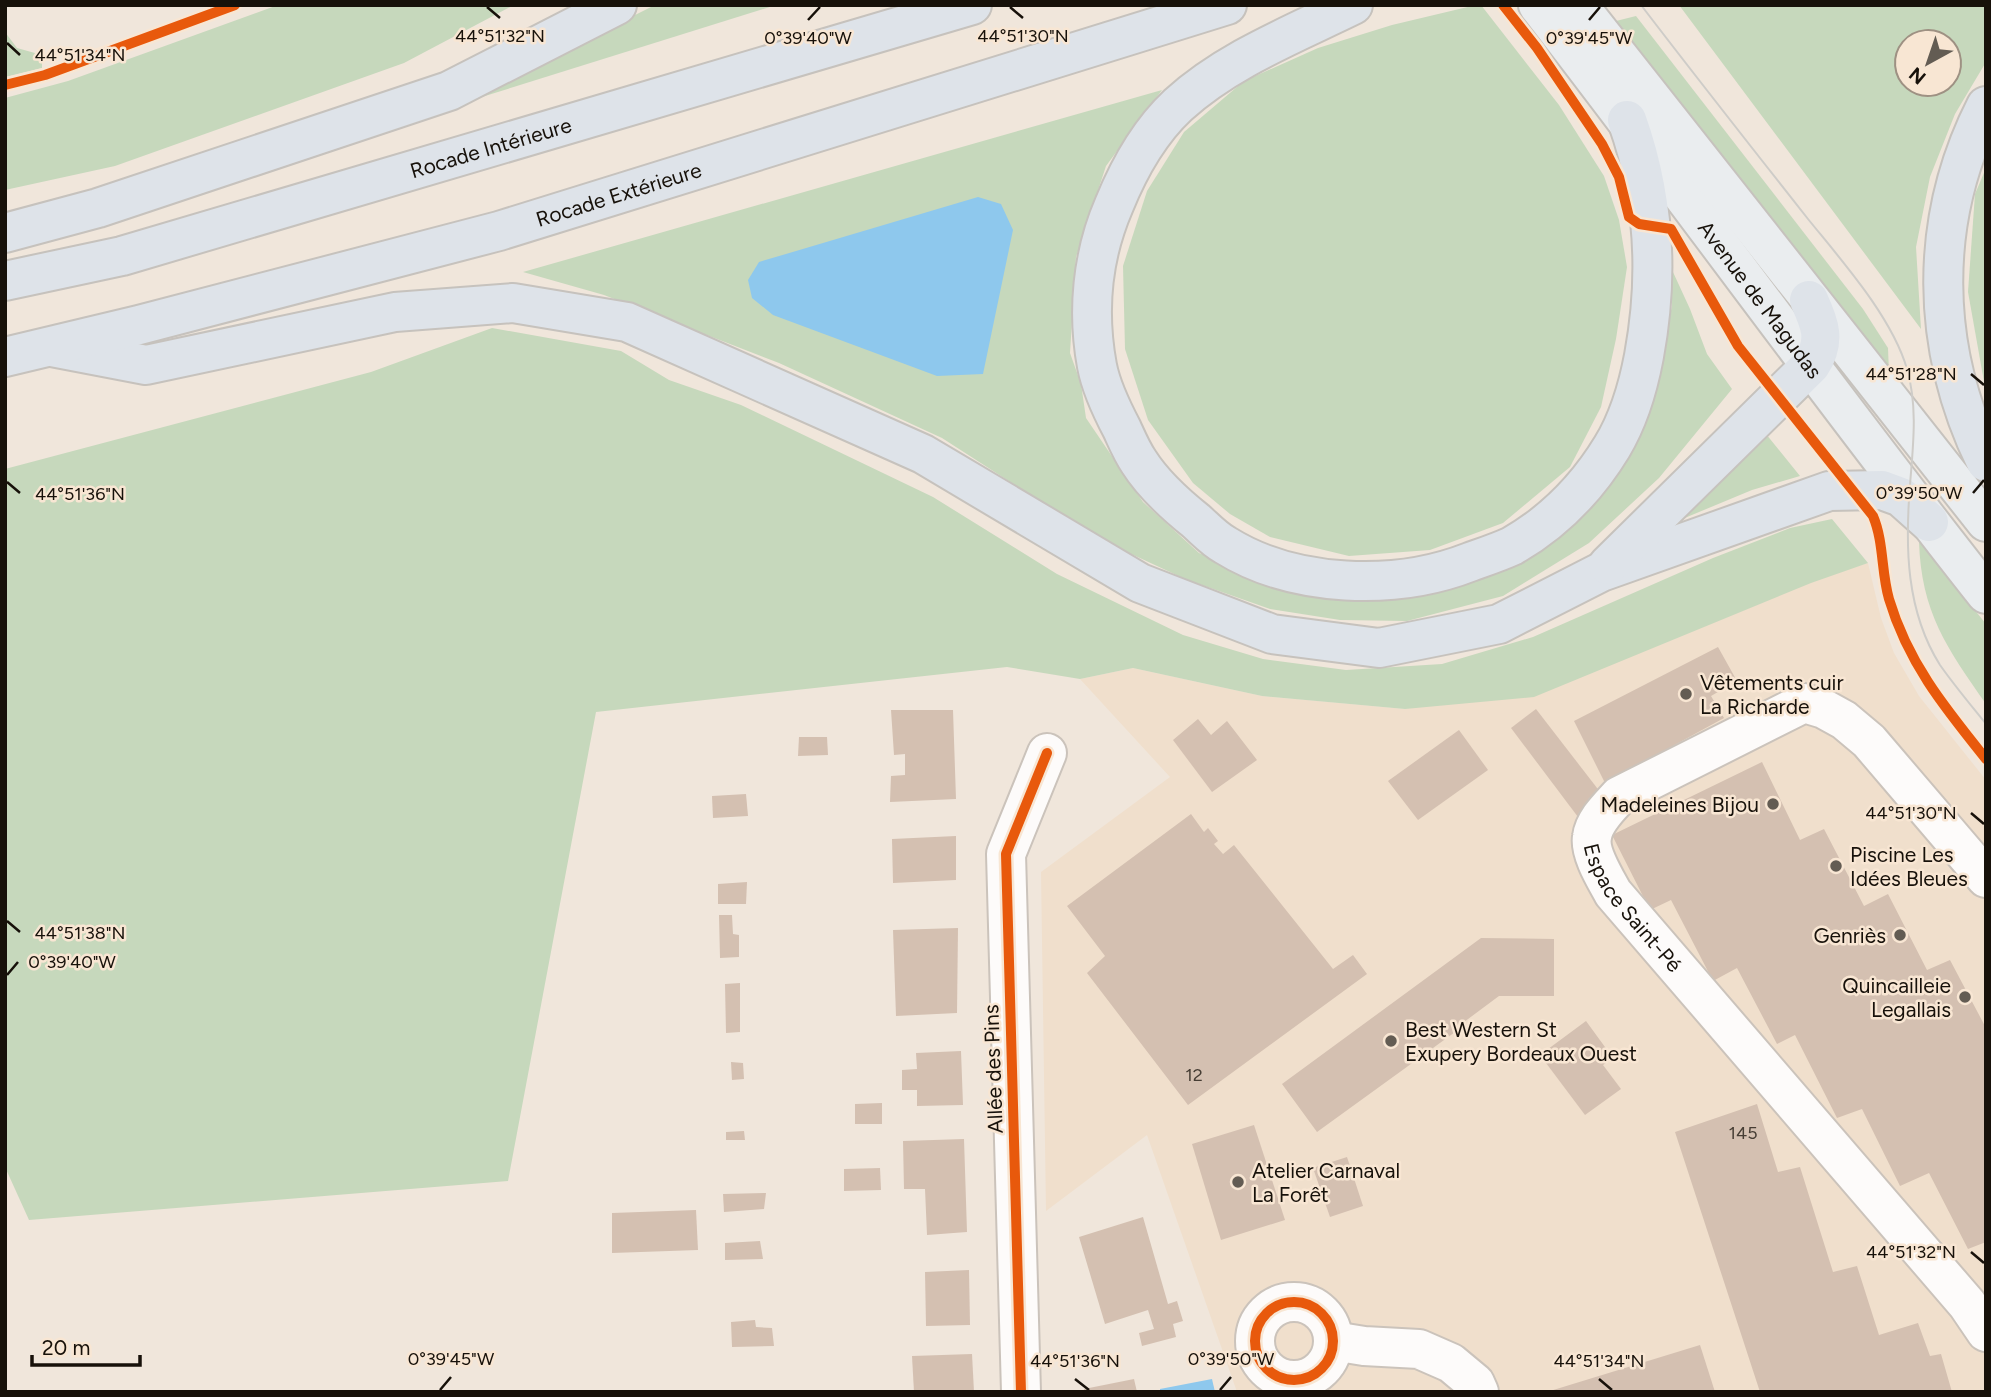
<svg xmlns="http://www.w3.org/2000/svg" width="1991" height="1397" viewBox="0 0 1991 1397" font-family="Figtree,sans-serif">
	<rect width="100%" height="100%" fill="#f0e6db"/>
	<!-- built -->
	<polygon fill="#f0dfcc" points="1868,563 1881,618 1894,653 1919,696 1986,780 1986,1392 1237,1392 1147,1135 1046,1211 1041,872 1170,777 1080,679 1133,668 1262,696 1405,709"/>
	<!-- green -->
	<g fill="#c6d8bc" fill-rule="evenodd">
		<polygon points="278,5 514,5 404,63 115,166 5,190 5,98 68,81"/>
		<polygon points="655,5 776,5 456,105"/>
		<polygon points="1476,5 1481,5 1559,105 1604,176 1619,220 1627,267 1616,339 1601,407 1570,467 1503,523 1430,550 1349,556 1270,537 1230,514 1193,483 1148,420 1125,349 1123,266 1147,191 1184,132 1244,81 1318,48 1392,25"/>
		<path d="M 1679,5 L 1986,5 L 1986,62 L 1955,114 L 1930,177 L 1916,247 L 1921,329 ZM 1907,42 L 1949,42 L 1949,84 L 1907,84 Z"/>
		<polygon points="1636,16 1863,309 1888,348 1889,373 1616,21"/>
		<polygon points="5,32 17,48 42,55 42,68 5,77"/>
		<polygon points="1162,90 1106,166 1076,257 1070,353 1081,384 1086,418 1143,502 1199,553 1276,585 1394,598 1625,463 1657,388 1672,305 1667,259 1690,309 1707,354 1732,389 1659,478 1589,543 1503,596 1407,621 1340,620 1270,609 1185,579 1099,539 942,438 779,363 604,295 523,272"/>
		<polygon points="1986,168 1986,393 1968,292 1975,194"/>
		<polygon points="492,328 621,351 669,380 741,405 933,497 1057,574 1183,635 1263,659 1346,670 1442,664 1533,637 1713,558 1790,528 1832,519 1868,563 1811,583 1534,697 1405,709 1262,696 1133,668 1080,679 1007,667 596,712 508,1181 29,1220 5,1167 5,469 371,372"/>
		<polygon points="1766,434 1800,476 1752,490 1663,527"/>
		<path d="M 1919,541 L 1986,624 L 1986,704 C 1947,648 1921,612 1919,541 Z"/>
	</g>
	<!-- water -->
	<g fill="#8ec8ed">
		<polygon points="978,197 1001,204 1013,230 983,374 937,376 773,315 752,298 748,280 759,262"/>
		<polygon points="1212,1379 1215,1392 1160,1392 1160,1389"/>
	</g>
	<!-- building -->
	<g fill="#d4c0b1">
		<polygon points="1718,647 1737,681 1711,696 1724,718 1605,783 1574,721"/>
		<polygon points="1536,709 1604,797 1578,817 1511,728"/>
		<polygon points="891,710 953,710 956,799 890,802 891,776 905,775 905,754 894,755"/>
		<polygon points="1198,719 1211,735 1227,721 1257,760 1212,792 1173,740"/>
		<polygon points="1459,730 1488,770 1418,820 1388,781"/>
		<polygon points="799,737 827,737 828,755 798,756"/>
		<polygon points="1762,762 1800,840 1824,829 1864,906 1888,894 1927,970 1950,960 1986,1028 1986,1242 1968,1249 1929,1173 1900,1186 1862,1109 1837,1118 1795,1035 1777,1044 1737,968 1713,981 1671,900 1650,910 1612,835"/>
		<polygon points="746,794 748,816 713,818 712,796"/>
		<polygon points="1191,814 1204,832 1208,828 1218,841 1214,844 1223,854 1234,845 1333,969 1353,955 1367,974 1188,1105 1087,973 1105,956 1067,906"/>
		<polygon points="956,836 956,880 893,883 892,839"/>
		<polygon points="747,882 746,904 718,904 718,884"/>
		<polygon points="719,915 732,915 733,934 739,935 739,957 720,958"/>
		<polygon points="958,928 957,1013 896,1016 893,930"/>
		<polygon points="1481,938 1554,939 1554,996 1499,996 1460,1025 1462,1027 1317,1132 1282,1084"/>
		<polygon points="740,983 740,1032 726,1033 725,984"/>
		<polygon points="1586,1021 1613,1058 1603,1065 1621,1089 1585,1115 1540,1055"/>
		<polygon points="961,1051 963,1105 917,1106 917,1090 902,1090 902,1070 917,1069 916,1053"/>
		<polygon points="731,1062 743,1063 744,1079 732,1080"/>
		<polygon points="882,1103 882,1124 855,1124 855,1104"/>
		<polygon points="1757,1104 1778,1172 1800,1167 1833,1272 1857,1266 1879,1335 1918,1323 1930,1356 1941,1354 1952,1392 1760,1392 1675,1132"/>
		<polygon points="1254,1125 1285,1220 1221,1240 1192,1144"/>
		<polygon points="744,1131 745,1140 726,1140 726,1132"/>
		<polygon points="964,1139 967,1232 927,1235 925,1189 904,1189 903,1141"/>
		<polygon points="1347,1157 1363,1206 1330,1217 1313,1168"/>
		<polygon points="880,1168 881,1190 844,1191 844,1169"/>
		<polygon points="766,1193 764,1209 724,1212 723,1194"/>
		<polygon points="696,1210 698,1250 612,1253 612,1213"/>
		<polygon points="1143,1217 1168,1304 1177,1301 1183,1321 1173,1324 1176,1337 1142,1346 1139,1333 1154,1329 1148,1310 1105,1324 1079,1237"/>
		<polygon points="760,1241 763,1259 725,1260 725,1243"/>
		<polygon points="969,1270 970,1325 926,1326 925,1272"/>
		<polygon points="755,1320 756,1327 772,1328 774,1346 732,1347 731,1322"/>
		<polygon points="1700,1345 1715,1392 1550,1392 1550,1391"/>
		<polygon points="972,1354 974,1392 914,1392 912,1356"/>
		<polygon points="1134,1379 1137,1392 1084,1392 1084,1389"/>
	</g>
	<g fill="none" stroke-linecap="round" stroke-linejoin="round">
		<defs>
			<g id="minor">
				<path id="s1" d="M 1986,878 L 1869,741 L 1844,720 L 1824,709 L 1804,703 L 1619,796 C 1609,807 1594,821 1592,837 C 1589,853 1606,880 1613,893 L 1967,1304 L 1986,1332"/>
				<circle cx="1294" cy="1341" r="39"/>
				<polyline points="1333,1341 1364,1346 1419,1349 1451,1363 1475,1383 1479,1392"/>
				<polyline points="1021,1392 1006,854 1047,753"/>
			</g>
			<g id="major">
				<path id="s2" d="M 1538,5 C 1689,200 1833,401 1986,594"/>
				<polyline points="1578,5 1986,522"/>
			</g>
			<g id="highway">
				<path d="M 1353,5 C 1294,34 1227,60 1178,105 C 1148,133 1129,168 1114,205 C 1092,256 1087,312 1097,366 C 1101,387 1112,410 1122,429 C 1127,440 1132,452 1139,462 C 1153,484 1176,505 1196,521 C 1205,529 1214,539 1225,545 C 1294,588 1396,591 1470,562 C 1484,557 1499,552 1512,546 C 1554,522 1587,488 1612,447 C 1629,419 1638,388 1644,356 C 1659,275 1655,198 1627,120"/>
				<path d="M 1986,106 C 1928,220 1930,347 1986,462"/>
				<polyline points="5,233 98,208 449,91 617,5"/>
				<path id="s3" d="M 5,281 L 122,256 L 972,5"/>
				<polyline points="52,347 146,365 395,312 513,303 627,322 923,454 1140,583 1272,634 1379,648 1499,624 1601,572 1829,491 1882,490 1901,497 1929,522"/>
				<path id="s4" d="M 5,357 L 139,325 L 499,231 L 1227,5"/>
				<path d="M 1608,565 L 1811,365 C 1827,341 1820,324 1809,300"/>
			</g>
		</defs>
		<!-- minor casing -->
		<use href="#minor" stroke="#cbc3bb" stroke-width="42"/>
		<!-- major casing -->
		<use href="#major" stroke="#c6c2bd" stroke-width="42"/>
		<!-- highway casing -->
		<use href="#highway" stroke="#c6c2bd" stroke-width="42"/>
		<!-- minor -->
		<use href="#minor" stroke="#fdfbfa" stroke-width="38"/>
		<!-- major -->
		<use href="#major" stroke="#eaedef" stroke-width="38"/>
		<!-- highway -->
		<use href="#highway" stroke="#dee3e9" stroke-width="38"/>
		<!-- tram -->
		<path stroke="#ceccc8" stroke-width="2" d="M 1641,5 C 1696,77 1752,148 1808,219 C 1842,261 1892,317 1907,369 C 1918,407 1913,446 1910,485 C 1905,547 1906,611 1940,665 C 1954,685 1970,704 1986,724"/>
		<defs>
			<g id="cycleway">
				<path d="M 1503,5 L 1537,48 L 1602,144 L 1619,177 L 1629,217 L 1639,224 L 1671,229 L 1738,346 L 1873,516 C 1884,542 1881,571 1889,599 C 1908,663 1945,708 1986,759"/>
				<polyline points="5,85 45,75 235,5"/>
				<circle cx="1294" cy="1341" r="39"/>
				<polyline points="1021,1392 1006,854 1047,753"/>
			</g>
		</defs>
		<!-- cycleway casing -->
		<use href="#cycleway" stroke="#f8e6d3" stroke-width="15"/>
		<!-- cycleway -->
		<use href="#cycleway" stroke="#e8590c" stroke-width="10"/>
	</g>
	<!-- ticks -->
	<path fill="none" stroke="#17110a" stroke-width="2.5" d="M 487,7 L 500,18M 1010,7 L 1023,18M 808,20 L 820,7M 1589,20 L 1600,7M 7,43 L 20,55M 1971,374 L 1984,385M 7,482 L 20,493M 1973,493 L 1984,480M 1971,813 L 1984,824M 7,921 L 20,932M 7,975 L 18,962M 1971,1252 L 1984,1263M 1075,1379 L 1089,1390M 1599,1379 L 1612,1390M 440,1390 L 451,1377M 1220,1390 L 1231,1377"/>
	<!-- markers -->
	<g fill="#635c53" stroke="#f8e6d3" stroke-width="2.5">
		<circle cx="1686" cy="694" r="7"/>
		<circle cx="1773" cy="804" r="7"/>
		<circle cx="1836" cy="866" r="7"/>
		<circle cx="1900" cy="935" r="7"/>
		<circle cx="1965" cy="997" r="7"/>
		<circle cx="1391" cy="1041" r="7"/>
		<circle cx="1238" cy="1182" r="7"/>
	</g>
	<g text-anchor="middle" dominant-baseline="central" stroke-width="5" stroke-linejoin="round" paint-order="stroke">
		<!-- number labels -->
		<g font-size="18" fill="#463d34">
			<text x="1194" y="1075">12</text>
			<text x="1743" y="1133">145</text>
		</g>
		<!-- street labels -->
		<g font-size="21" fill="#17110a" stroke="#f8e6d3">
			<text stroke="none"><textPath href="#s3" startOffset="504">Rocade Intérieure</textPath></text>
			<text stroke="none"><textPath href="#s4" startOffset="635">Rocade Extérieure</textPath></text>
			<text stroke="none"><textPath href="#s2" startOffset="369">Avenue de Magudas</textPath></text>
			<text stroke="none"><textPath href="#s1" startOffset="597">Espace Saint-Pé</textPath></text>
			<text transform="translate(993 1069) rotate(-92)">Allée des Pins</text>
		</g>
		<!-- poi labels -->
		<g font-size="21" fill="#17110a" stroke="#f8e6d3" text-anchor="start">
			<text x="1700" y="682">Vêtements cuir<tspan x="1700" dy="24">La Richarde</tspan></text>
			<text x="1759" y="804" text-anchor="end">Madeleines Bijou</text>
			<text x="1850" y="854">Piscine Les<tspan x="1850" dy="24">Idées Bleues</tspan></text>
			<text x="1886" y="935" text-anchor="end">Genriès</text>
			<text x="1951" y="985" text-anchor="end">Quincailleie<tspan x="1951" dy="24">Legallais</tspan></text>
			<text x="1405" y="1029">Best Western St<tspan x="1405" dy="24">Exupery Bordeaux Ouest</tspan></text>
			<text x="1252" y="1170">Atelier Carnaval<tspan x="1252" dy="24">La Forêt</tspan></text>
		</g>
	</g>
	<g font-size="18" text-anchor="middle" fill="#17110a" stroke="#f8e6d3" stroke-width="5" stroke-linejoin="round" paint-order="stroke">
		<text x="500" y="42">44°51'32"N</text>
		<text x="1023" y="42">44°51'30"N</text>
		<text x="808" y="44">0°39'40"W</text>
		<text x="1589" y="44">0°39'45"W</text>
		<text x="80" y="61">44°51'34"N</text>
		<text x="1911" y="380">44°51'28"N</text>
		<text x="1919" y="499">0°39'50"W</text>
		<text x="80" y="500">44°51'36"N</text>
		<text x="1911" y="819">44°51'30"N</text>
		<text x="80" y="939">44°51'38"N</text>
		<text x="72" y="968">0°39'40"W</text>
		<text x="1911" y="1258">44°51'32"N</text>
		<text x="451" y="1365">0°39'45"W</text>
		<text x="1231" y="1365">0°39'50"W</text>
		<text x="1075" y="1367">44°51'36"N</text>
		<text x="1599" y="1367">44°51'34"N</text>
	</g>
	<!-- border -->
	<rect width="1991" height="1397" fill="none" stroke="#17110a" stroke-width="14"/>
	<!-- north arrow -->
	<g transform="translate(1928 63) rotate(220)"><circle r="33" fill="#f8e6d3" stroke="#9e9183" stroke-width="2"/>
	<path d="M0-5L12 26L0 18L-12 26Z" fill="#635c53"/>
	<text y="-10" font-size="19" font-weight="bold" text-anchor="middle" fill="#17110a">N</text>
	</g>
	<!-- scale -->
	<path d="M32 1355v10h108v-10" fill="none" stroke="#17110a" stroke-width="3.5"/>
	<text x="42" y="1355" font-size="21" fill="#17110a" stroke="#f8e6d3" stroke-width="5" paint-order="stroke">20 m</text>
</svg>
